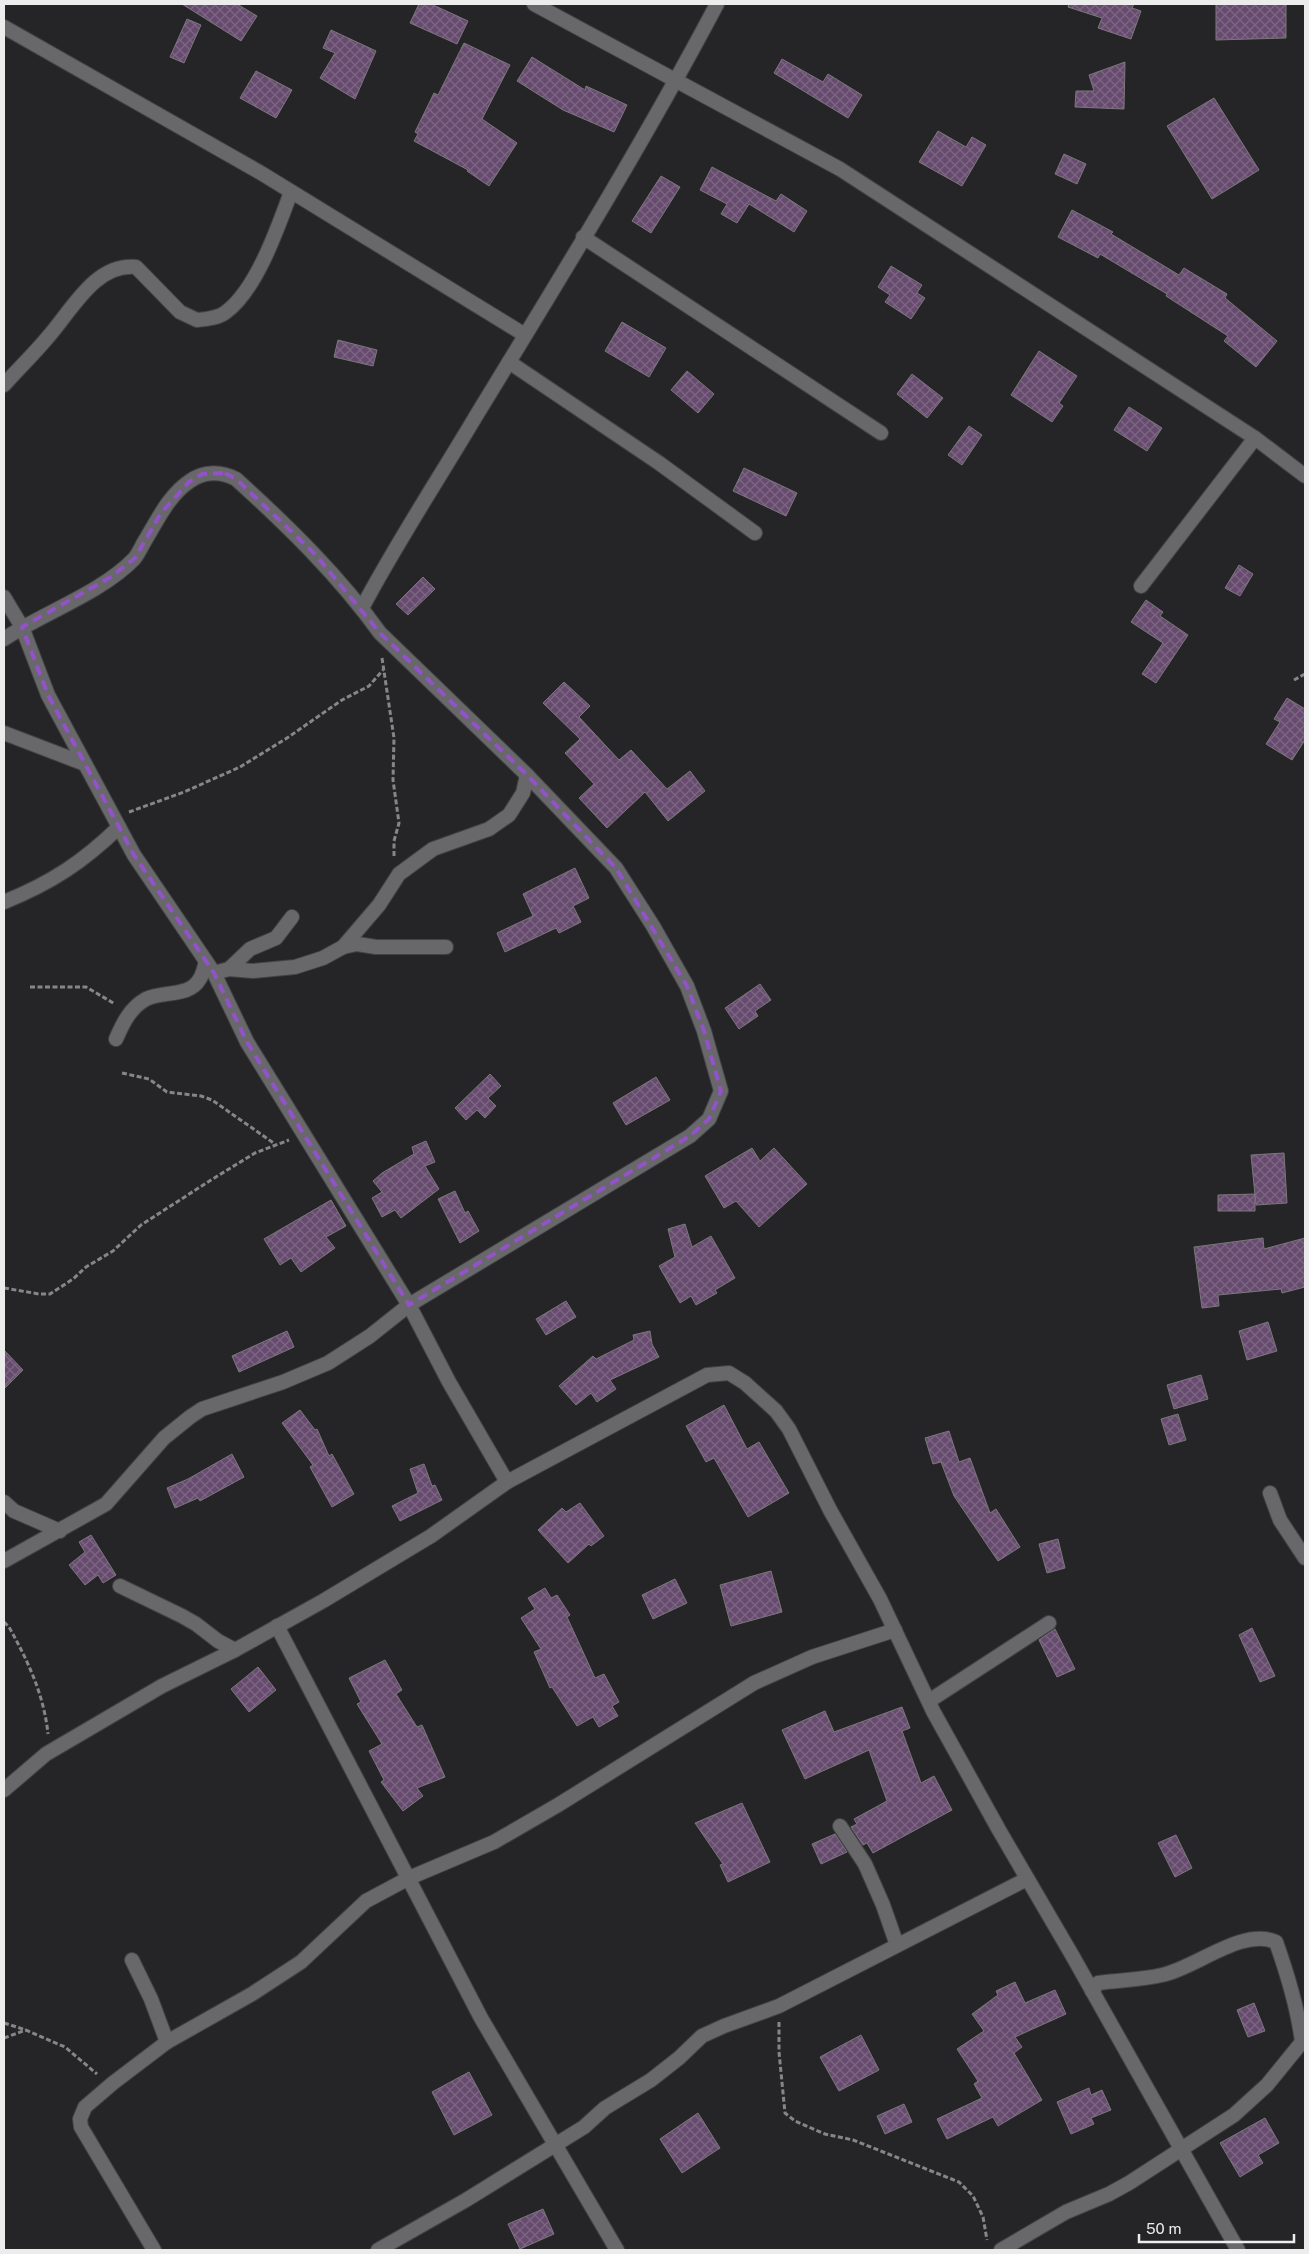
<svg xmlns="http://www.w3.org/2000/svg" width="1309" height="2254" viewBox="0 0 1309 2254" font-family="'Public Sans',sans-serif">
	<defs>
		<pattern id="building-cross-hatch" width="8" height="8" patternUnits="userSpaceOnUse" patternTransform="scale(1.25)"><rect width="8" height="8" fill="#674b6f"/><path d="M0 0l8 8M0 8l8-8" fill="none" stroke="#7d6584"/></pattern>
	</defs>
	<rect width="100%" height="100%" fill="#252527"/>
	<!-- building -->
	<g fill="url(#building-cross-hatch)" stroke="#7a787a">
		<polygon points="182,4 237,4 257,16 241,41"/>
		<polygon points="419,4 431,4 468,21 457,44 410,23"/>
		<polygon points="1069,4 1134,4 1132,8 1141,11 1131,39 1098,28 1102,18 1068,7"/>
		<polygon points="1216,4 1286,4 1286,38 1216,40"/>
		<polygon points="187,19 201,25 184,63 170,57"/>
		<polygon points="331,30 376,51 355,99 320,78 335,53 323,48"/>
		<polygon points="464,43 510,65 482,119 517,143 489,186 467,171 468,170 414,141 418,134 415,132 434,93 438,95"/>
		<polygon points="532,57 585,90 586,86 627,105 614,132 563,110 517,81"/>
		<polygon points="782,59 823,82 828,74 862,95 848,118 774,73"/>
		<polygon points="1125,62 1124,109 1075,107 1076,91 1094,91 1089,75"/>
		<polygon points="256,71 292,90 276,118 240,98"/>
		<polygon points="1214,98 1259,170 1212,199 1167,126"/>
		<polygon points="938,131 966,147 972,137 986,145 962,186 919,162"/>
		<polygon points="1064,154 1086,164 1077,184 1055,174"/>
		<polygon points="712,167 776,201 781,194 807,211 794,232 749,204 737,223 721,214 727,204 700,190"/>
		<polygon points="661,176 680,187 651,233 632,221"/>
		<polygon points="1072,210 1113,232 1111,234 1179,275 1184,268 1227,294 1225,298 1277,341 1256,367 1224,341 1228,336 1166,296 1167,294 1100,254 1098,258 1058,237"/>
		<polygon points="891,266 922,285 917,293 925,298 911,319 885,302 890,295 878,287"/>
		<polygon points="622,322 666,348 649,377 605,351"/>
		<polygon points="338,340 377,350 373,366 334,357"/>
		<polygon points="1039,351 1077,376 1059,403 1063,406 1052,422 1011,395"/>
		<polygon points="687,371 714,394 698,413 671,390"/>
		<polygon points="912,374 943,398 927,418 897,394"/>
		<polygon points="1129,407 1162,428 1147,451 1114,430"/>
		<polygon points="969,426 982,435 962,465 948,455"/>
		<polygon points="744,468 797,493 786,516 733,491"/>
		<polygon points="1239,565 1253,574 1240,596 1225,588"/>
		<polygon points="423,577 435,589 408,615 396,604"/>
		<polygon points="1146,600 1163,612 1160,616 1188,635 1156,683 1142,674 1163,643 1131,622"/>
		<polygon points="564,682 590,706 579,717 619,760 631,750 667,789 690,771 705,791 668,821 645,792 607,828 579,798 594,784 565,753 580,739 543,703"/>
		<polygon points="1287,698 1305,709 1305,740 1292,760 1266,744 1280,722 1274,719"/>
		<polygon points="575,868 589,898 573,906 581,922 559,933 556,928 505,952 497,933 533,916 523,894"/>
		<polygon points="760,984 771,1000 755,1011 758,1016 739,1029 725,1008"/>
		<polygon points="490,1074 501,1086 488,1098 496,1106 485,1118 477,1110 466,1120 455,1108"/>
		<polygon points="656,1077 670,1100 626,1125 613,1103"/>
		<polygon points="426,1141 435,1162 425,1166 439,1189 401,1218 395,1210 382,1217 372,1198 382,1192 373,1181 382,1173 414,1154 412,1147"/>
		<polygon points="752,1148 760,1161 774,1148 807,1184 759,1227 736,1201 724,1208 705,1176"/>
		<polygon points="1284,1153 1287,1203 1256,1205 1251,1155"/>
		<polygon points="455,1191 465,1213 468,1211 479,1231 460,1243 438,1199"/>
		<polygon points="1255,1194 1255,1211 1218,1211 1218,1195"/>
		<polygon points="331,1200 346,1226 326,1237 335,1248 301,1272 291,1258 280,1265 264,1239"/>
		<polygon points="685,1224 692,1247 711,1236 735,1278 715,1290 717,1293 696,1305 691,1296 680,1303 659,1266 675,1257 668,1229"/>
		<polygon points="1263,1238 1264,1249 1305,1238 1305,1287 1282,1293 1281,1289 1218,1295 1219,1306 1202,1308 1194,1247"/>
		<polygon points="566,1301 576,1317 546,1335 536,1319"/>
		<polygon points="1268,1322 1277,1351 1247,1360 1239,1331"/>
		<polygon points="287,1331 294,1347 239,1372 232,1356"/>
		<polygon points="650,1331 652,1344 659,1357 610,1380 616,1389 597,1402 591,1393 576,1405 559,1386 593,1356 596,1359 634,1340 633,1335"/>
		<polygon points="4,1350 23,1370 4,1389"/>
		<polygon points="1201,1375 1208,1399 1174,1409 1167,1385"/>
		<polygon points="724,1405 747,1449 759,1442 789,1493 748,1517 714,1458 706,1462 686,1426"/>
		<polygon points="300,1410 315,1430 317,1429 329,1456 332,1454 354,1494 332,1507 310,1467 313,1465 282,1423"/>
		<polygon points="1178,1414 1186,1440 1169,1445 1161,1419"/>
		<polygon points="949,1431 959,1462 970,1458 990,1513 996,1509 1020,1547 998,1561 954,1496 941,1462 933,1464 925,1438"/>
		<polygon points="232,1454 244,1477 200,1501 198,1498 175,1508 167,1488 188,1479"/>
		<polygon points="424,1464 432,1486 435,1485 442,1500 400,1521 392,1506 418,1493 410,1469"/>
		<polygon points="580,1503 604,1536 591,1546 589,1544 568,1563 538,1530 562,1508 566,1512"/>
		<polygon points="91,1535 116,1575 103,1583 98,1575 85,1585 69,1565 85,1552 79,1542"/>
		<polygon points="1058,1539 1065,1568 1047,1573 1039,1544"/>
		<polygon points="771,1571 782,1612 731,1626 720,1585"/>
		<polygon points="675,1579 687,1603 653,1619 642,1595"/>
		<polygon points="545,1588 551,1598 557,1595 570,1615 567,1617 595,1678 604,1674 619,1702 612,1706 618,1716 599,1727 593,1717 577,1726 552,1687 550,1688 534,1652 541,1649 521,1618 535,1609 528,1598"/>
		<polygon points="1252,1628 1275,1676 1260,1682 1239,1635"/>
		<polygon points="1055,1629 1075,1669 1057,1677 1039,1640"/>
		<polygon points="385,1660 402,1690 396,1694 417,1727 422,1725 445,1777 417,1788 423,1796 403,1811 381,1782 384,1780 369,1751 382,1744 357,1704 361,1702 349,1678"/>
		<polygon points="258,1667 276,1690 249,1712 231,1689"/>
		<polygon points="902,1707 910,1728 902,1731 921,1783 934,1776 952,1810 873,1853 867,1843 863,1845 851,1827 857,1824 854,1819 887,1801 869,1750 805,1779 782,1730 825,1711 834,1732"/>
		<polygon points="742,1803 770,1862 728,1882 720,1865 723,1864 695,1823"/>
		<polygon points="835,1834 847,1852 821,1864 812,1844"/>
		<polygon points="1176,1835 1192,1868 1175,1877 1158,1843"/>
		<polygon points="1015,1982 1025,2003 1055,1990 1066,2014 1015,2037 1022,2047 1014,2053 1042,2100 998,2126 993,2117 947,2139 937,2119 982,2098 974,2084 978,2081 957,2049 984,2031 972,2014 998,1995 996,1991"/>
		<polygon points="1254,2003 1265,2031 1248,2037 1237,2010"/>
		<polygon points="861,2035 879,2070 839,2091 820,2057"/>
		<polygon points="469,2072 492,2115 454,2135 432,2092"/>
		<polygon points="1089,2088 1091,2095 1102,2090 1111,2110 1091,2118 1094,2124 1071,2134 1057,2102"/>
		<polygon points="904,2104 912,2122 885,2134 877,2116"/>
		<polygon points="698,2113 720,2148 682,2173 660,2139"/>
		<polygon points="1265,2118 1279,2143 1258,2155 1263,2163 1240,2177 1220,2143"/>
		<polygon points="543,2209 554,2234 520,2249 508,2224"/>
	</g>
	<g fill="none" stroke-linecap="round" stroke-linejoin="round">
		<defs>
			<g id="minor">
				<polyline points="534,4 840,169 1255,438 1305,476"/>
				<polyline points="4,27 261,173 525,335"/>
				<polyline points="583,237 881,433"/>
				<polyline points="509,362 659,463 755,533"/>
				<path d="M 4,385 C 18,369 34,354 48,337 C 72,310 95,263 136,267 L 180,312 L 197,320 C 207,319 219,318 226,312 C 257,289 278,227 291,192"/>
				<polyline points="1141,586 1255,438"/>
				<polyline points="4,597 22,627 48,695 134,855 214,973 247,1042 409,1305 449,1382 507,1482"/>
				<path d="M 362,608 C 397,542 438,480 476,416 C 559,280 643,144 717,4"/>
				<path d="M 4,639 C 43,613 101,593 134,559 C 139,553 142,545 146,539 C 158,519 169,495 190,481 C 204,471 221,471 236,479 C 289,527 339,576 380,633 L 527,775 L 616,868 L 653,926 L 687,986 L 704,1031 L 721,1091 L 709,1119 L 690,1136 L 409,1305 L 370,1336 L 328,1363 L 283,1382 L 202,1409 L 190,1417 L 164,1438 L 106,1504 L 4,1561"/>
				<polyline points="4,733 85,764"/>
				<path d="M 4,902 C 51,883 83,862 119,827"/>
				<polyline points="343,947 379,905 399,874 433,849 489,829 509,815 523,793 527,775"/>
				<polyline points="229,969 250,949 276,938 292,917"/>
				<polyline points="214,973 229,969 253,971 295,967 323,958 343,947 357,944 376,947 446,947"/>
				<path d="M 116,1039 C 123,1023 130,1008 146,999 C 162,991 189,997 199,980 C 203,975 204,967 206,962"/>
				<polyline points="1270,1493 1280,1520 1305,1558"/>
				<polyline points="4,1502 14,1511 60,1531"/>
				<polyline points="120,1586 182,1616 196,1624 218,1641 235,1650"/>
				<polyline points="277,1626 481,2018 617,2250"/>
				<polyline points="929,1701 1049,1623"/>
				<polyline points="4,1790 46,1754 162,1686 235,1650 323,1601 431,1536 507,1482 707,1375 729,1373 745,1383 776,1411 789,1429 830,1510 880,1599 933,1711 999,1830 1072,1955 1238,2250"/>
				<polyline points="840,1826 865,1864 883,1905 897,1945"/>
				<polyline points="132,1960 151,1999 167,2042"/>
				<polyline points="154,2250 81,2127 80,2119 85,2107 113,2083 167,2042 252,1994 301,1962 366,1901 409,1878 494,1842 558,1805 754,1683 812,1657 895,1630"/>
				<polyline points="378,2250 466,2200 584,2127 605,2108 651,2080 679,2058 702,2036 724,2026 779,2006 1027,1879"/>
				<path d="M 1001,2250 L 1066,2212 L 1109,2194 L 1129,2183 L 1234,2115 L 1267,2085 L 1302,2042 C 1298,2010 1287,1973 1276,1942 C 1242,1927 1196,1968 1162,1975 C 1141,1980 1119,1980 1098,1983 L 1092,1991"/>
			</g>
		</defs>
		<!-- minor casing -->
		<use href="#minor" stroke="#434345" stroke-width="16"/>
		<!-- path -->
		<g stroke="#868688" stroke-width="3" stroke-dasharray="5 2.5" stroke-linecap="butt">
			<polyline points="382,658 394,738 393,780 399,823 394,841 394,856"/>
			<polyline points="1294,680 1305,674"/>
			<polyline points="129,812 184,792 240,767 287,738 342,700 369,686 383,670"/>
			<polyline points="30,987 86,987 115,1004"/>
			<polyline points="122,1073 149,1079 167,1092 201,1096 212,1100 275,1144"/>
			<polyline points="4,1288 39,1294 50,1294 73,1279 86,1267 113,1251 141,1225 211,1180 255,1153 289,1140"/>
			<path d="M 4,1622 L 9,1627 C 28,1661 44,1695 48,1734"/>
			<polyline points="779,2022 779,2052 785,2113 795,2121 825,2134 853,2140 959,2182 973,2196 983,2217 987,2240"/>
			<polyline points="4,2023 26,2030 65,2047 97,2074"/>
			<polyline points="4,2038 26,2030"/>
		</g>
		<!-- minor -->
		<use href="#minor" stroke="#68686b" stroke-width="14"/>
	</g>
	<!-- marked area -->
	<path fill="none" stroke="#9252c8" stroke-width="4" stroke-dasharray="10 6" stroke-linejoin="round" d="M 225,473 L 236,479 L 314,553 L 380,633 L 527,775 L 616,868 L 687,986 L 704,1031 L 721,1091 L 709,1119 L 690,1136 L 409,1305 L 247,1042 L 214,973 L 134,855 L 48,695 L 22,627 L 111,577 L 135,558 L 161,513 L 189,482 L 202,474 Z"/>
	<!-- border -->
	<rect width="1309" height="2254" fill="none" stroke="#ececed" stroke-width="10"/>
	<!-- scale -->
	<path d="M1139 2234v8h155v-8" fill="none" stroke="#ececed" stroke-width="2.5"/>
	<text x="1146" y="2234" font-size="15" fill="#ececed" stroke="#252527" stroke-width="4" paint-order="stroke">50 m</text>
</svg>
